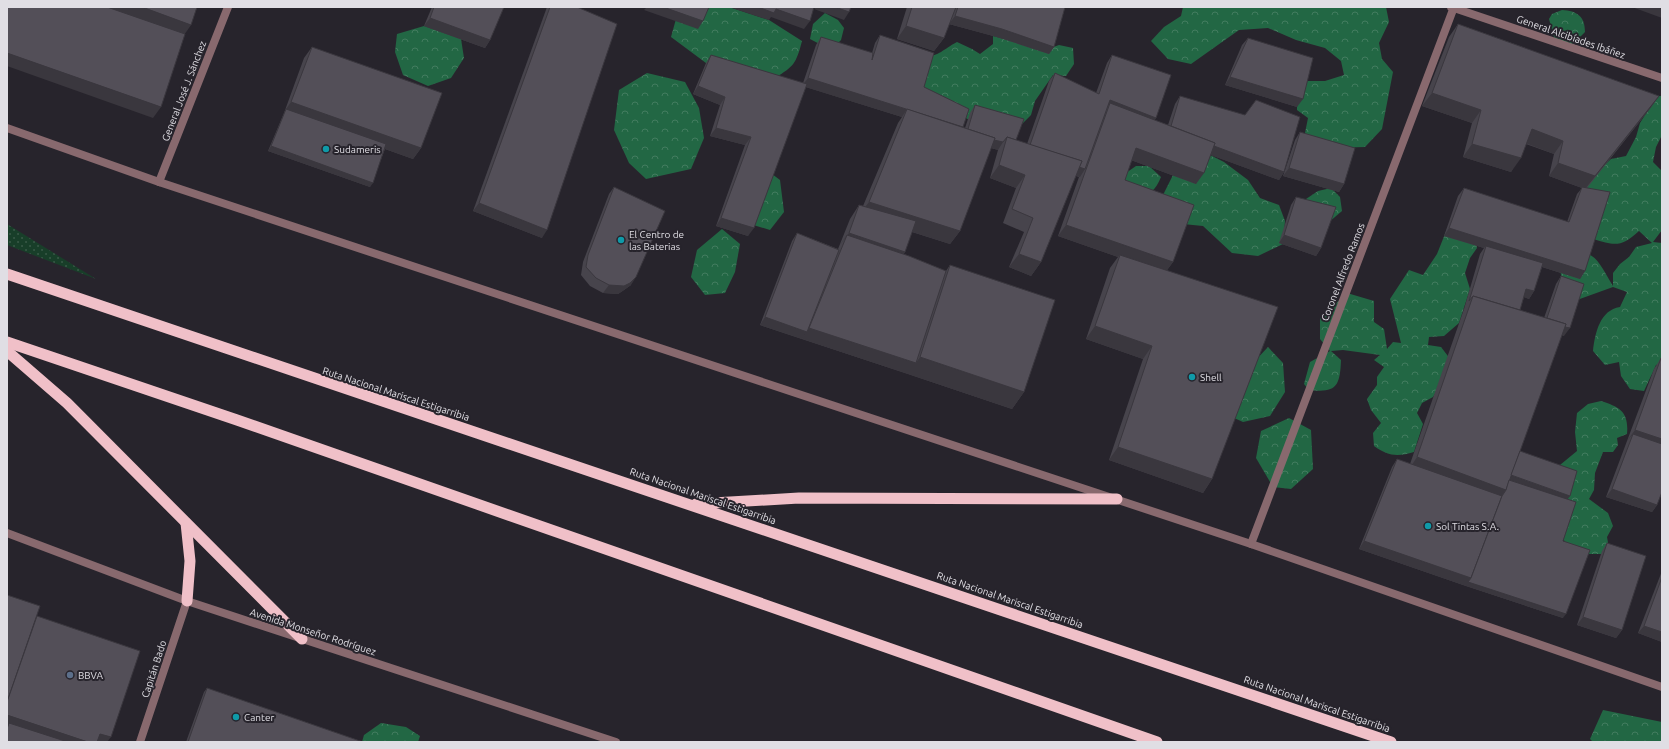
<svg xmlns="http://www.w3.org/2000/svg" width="1669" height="749" viewBox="0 0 1669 749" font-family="Ubuntu,sans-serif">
	<defs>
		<pattern id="green-dots" width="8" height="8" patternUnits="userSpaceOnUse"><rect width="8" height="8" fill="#183e29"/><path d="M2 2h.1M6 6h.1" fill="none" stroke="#395948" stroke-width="1.8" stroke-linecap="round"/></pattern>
		<pattern id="forest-crowns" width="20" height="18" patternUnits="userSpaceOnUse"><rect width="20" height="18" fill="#226744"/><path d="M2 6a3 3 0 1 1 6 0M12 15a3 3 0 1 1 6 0" fill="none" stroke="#427c5f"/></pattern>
	</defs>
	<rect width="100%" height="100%" fill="#27242c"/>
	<!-- green -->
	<polygon fill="url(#green-dots)" points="7,224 96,279 7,245"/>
	<!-- forest -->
	<g fill="url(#forest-crowns)">
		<path d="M 698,7 L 729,7 L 769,20 L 802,41 C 796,64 794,66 775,78 L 728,66 L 706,63 L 671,37 L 676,19 Z"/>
		<polygon points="1183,7 1386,7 1389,22 1379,43 1382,59 1393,72 1382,129 1365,147 1329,148 1303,143 1308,118 1297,110 1297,107 1303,81 1325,81 1344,75 1341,61 1325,48 1296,40 1268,28 1239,30 1191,64 1168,59 1151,41 1164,27 1181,16"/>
		<path d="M 1562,10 C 1577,11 1585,16 1585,32 L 1580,37 L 1580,40 L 1572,44 L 1556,44 L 1549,19 L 1552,14 Z"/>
		<polygon points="825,13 838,20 844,28 841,40 831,50 810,39 813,24"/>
		<polygon points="424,26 461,39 464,58 451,78 428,86 403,75 395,52 397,34"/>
		<path d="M 993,36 L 1045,50 L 1059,45 L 1073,48 L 1074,64 L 1066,76 L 1053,75 L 1035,101 L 1031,115 L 1022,124 L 969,120 L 952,109 L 919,95 L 923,58 C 941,55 942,50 957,42 L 972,49 L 980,54 L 993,44 Z"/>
		<polygon points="647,73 685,82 699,108 704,138 691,169 646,179 629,163 614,130 619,90"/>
		<path d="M 1657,96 L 1662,96 L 1662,135 L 1656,147 L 1653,162 L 1662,171 L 1662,230 L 1653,242 L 1662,243 L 1662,363 L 1656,365 L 1644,391 L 1630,389 L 1621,376 L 1619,362 L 1605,365 L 1593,351 C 1595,333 1600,310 1620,307 L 1627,292 L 1613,287 L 1577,300 L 1562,279 L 1557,257 C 1594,246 1595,256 1613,286 L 1613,273 L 1620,264 L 1629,257 L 1636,247 L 1652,243 L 1639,231 C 1621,247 1616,246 1593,239 L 1583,199 L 1587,181 L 1611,159 L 1626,156 L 1636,137 L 1640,123 Z"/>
		<polygon points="1208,154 1224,162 1248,180 1260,198 1279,205 1285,221 1283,244 1258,256 1232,253 1203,226 1163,222 1158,205 1173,175"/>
		<path d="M 1136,166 L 1149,166 L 1161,177 C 1154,194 1147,197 1129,195 L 1123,175 Z"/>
		<polygon points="768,171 780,180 784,212 770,230 740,221"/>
		<polygon points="1331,188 1340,197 1342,211 1329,222 1314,209 1306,199 1318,191"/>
		<polygon points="722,229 740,244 735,272 725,293 705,295 691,277 697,250"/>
		<path d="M 1447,229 L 1474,234 L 1477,248 L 1470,258 L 1465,273 L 1470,289 L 1459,323 L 1444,336 L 1429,337 L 1428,345 L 1441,347 L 1454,364 L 1433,397 L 1422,403 L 1417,413 L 1423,424 L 1414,452 C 1397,457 1388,456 1374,446 L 1373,433 L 1381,423 L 1371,410 L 1367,399 L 1377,385 L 1377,377 L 1384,367 L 1374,360 L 1380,355 L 1343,350 L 1331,351 L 1341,360 C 1340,387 1336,393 1309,390 L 1304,384 L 1310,362 L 1330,351 L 1320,339 L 1320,318 L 1347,293 L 1374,301 L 1374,322 L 1384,329 L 1387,349 L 1393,342 L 1401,343 L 1390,299 L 1409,270 L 1423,275 L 1437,254 Z"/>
		<polygon points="1268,347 1283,363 1285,392 1270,416 1243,422 1232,417 1252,364"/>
		<path d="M 1601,401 C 1620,407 1629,412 1627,434 L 1617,438 L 1618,445 L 1613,452 L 1603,452 L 1595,473 L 1594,490 L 1589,499 L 1608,513 L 1613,526 L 1607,537 L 1610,554 L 1587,554 L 1570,548 L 1556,530 L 1560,465 L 1577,451 L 1575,432 L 1577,413 L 1588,404 Z"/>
		<polygon points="1289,418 1311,430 1313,469 1291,489 1273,487 1256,458 1261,431"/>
		<polygon points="1603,710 1662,722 1662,742 1593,742 1590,739"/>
		<polygon points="381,723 406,727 420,736 418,742 362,742 364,735"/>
	</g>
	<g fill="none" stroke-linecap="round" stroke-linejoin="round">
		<!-- minor -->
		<g stroke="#88696e" stroke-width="8">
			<polyline points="1451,7 1662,78"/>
			<polyline points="159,182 228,7"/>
			<polyline points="1251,544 1454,7"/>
			<polyline points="140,742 187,601"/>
		</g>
		<!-- tertiary -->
		<g stroke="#88696e" stroke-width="8">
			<polyline points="7,128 159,182 1251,544 1662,687"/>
			<polyline points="7,533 187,601 616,742"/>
		</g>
		<!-- trunk -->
		<g stroke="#f0c0c8" stroke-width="11">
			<polyline points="7,274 1391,742"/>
			<polyline points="7,342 237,420 1157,742"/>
			<polyline points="7,351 67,403 302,639"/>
			<polyline points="696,504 799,498 1117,499"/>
			<polyline points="186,523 190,561 187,601"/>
		</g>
	</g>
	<!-- wall -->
	<g fill="#47444c">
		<polygon points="432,7 504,7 490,40 485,48 424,26"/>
		<polygon points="547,7 577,7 542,238 473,211"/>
		<polygon points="907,7 1065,7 1054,47 1049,54 997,37 949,24 944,38 934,51 897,39"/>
		<polygon points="1458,24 1659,96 1649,110 1587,188 1585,271 1580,279 1542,267 1534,291 1529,299 1524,297 1520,310 1544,318 1556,284 1561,276 1564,336 1562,335 1520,451 1567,499 1563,541 1563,618 1466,586 1359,549 1392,467 1397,459 1410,464 1464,309 1480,254 1484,248 1444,236 1458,196 1464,188 1567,222 1577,194 1582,188 1549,176 1554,154 1526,144 1511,172 1463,157 1472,123 1422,106 1449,37"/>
		<polygon points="880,35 924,87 963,127 965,128 970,113 975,105 1016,140 1027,144 1049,81 1055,73 1096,93 1107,63 1112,55 1156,118 1154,120 1168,125 1175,104 1180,96 1284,172 1279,180 1211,155 1196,184 1131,160 1125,180 1173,262 1167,270 1212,479 1203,493 1109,460 1143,359 1086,339 1110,268 1118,257 1058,236 1079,177 1076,176 1041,262 1031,276 1009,267 1024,232 1003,223 1016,188 990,178 998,150 991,148 960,231 950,244 912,232 904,254 946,271 950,265 1024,392 1012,409 908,374 802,339 760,325 792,241 797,233 838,249 850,219 859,205 863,206 898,123 902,117 806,87 748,236 716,226 745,145 710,136 720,105 693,94 706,63 711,55 803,83 816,45 821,37 872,53 875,43"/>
		<polygon points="1248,38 1297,107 1225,85 1242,45"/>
		<polygon points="312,47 421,148 413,159 385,149 370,187 268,151 284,113 304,58"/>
		<polygon points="1300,132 1344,184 1339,192 1283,176 1295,140"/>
		<polygon points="614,187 631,285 624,290 618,294 603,293 590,286 581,275 583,262 609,194"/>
		<polygon points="1296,197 1321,248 1316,256 1279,243 1291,205"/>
		<polygon points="1661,358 1657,505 1652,512 1606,497 1654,369"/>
		<polygon points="1607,543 1622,630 1616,638 1577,625 1602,551"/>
		<polygon points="1662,571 1662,642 1638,633"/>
		<polygon points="207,688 363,742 186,742 204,692"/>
	</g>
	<!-- shaded-wall -->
	<g fill="#3a373e">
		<polygon points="112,7 142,7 191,25 182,38 108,12"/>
		<polygon points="647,7 663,7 703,21 698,29 644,10"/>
		<polygon points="729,7 758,7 776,9 810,21 804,29 771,17 769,20"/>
		<polygon points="816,7 835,7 849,12 844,20 814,9"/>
		<polygon points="1632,7 1659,7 1662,8 1662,18"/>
		<polygon points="955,16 1002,29 1054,47 1049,54 997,37 949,24"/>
		<polygon points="430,18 490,40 485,48 424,26"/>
		<polygon points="906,26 944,38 934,51 897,39"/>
		<polygon points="7,53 161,107 153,118 7,66"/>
		<polygon points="1230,77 1303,99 1297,107 1225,85"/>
		<polygon points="808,78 915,112 907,109 902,117 802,86"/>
		<polygon points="698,86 725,97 720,105 693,94"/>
		<polygon points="1432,93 1481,110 1472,123 1422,106"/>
		<polygon points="1659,96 1649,110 1585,189 1549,176 1558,163"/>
		<polygon points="1110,100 1156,118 1151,126 1110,103 1106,108"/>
		<polygon points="291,102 421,148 413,159 285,113 286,109"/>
		<polygon points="716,128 751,137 745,145 710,136"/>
		<polygon points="1532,129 1563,141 1554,154 1523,142"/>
		<polygon points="1170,130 1284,172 1279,180 1164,138"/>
		<polygon points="967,131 1003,142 998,150 962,139"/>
		<polygon points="1472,144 1521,158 1511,172 1463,157"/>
		<polygon points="271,146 373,183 370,187 268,151"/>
		<polygon points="1136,148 1204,173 1196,184 1128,159"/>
		<polygon points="1028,150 1085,169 1080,177 1023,158"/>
		<polygon points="999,165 1025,175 1016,188 990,178"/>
		<polygon points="1289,168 1344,184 1339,192 1283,176"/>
		<polygon points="869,202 960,231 950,244 859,215"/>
		<polygon points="479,203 547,230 542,238 473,211"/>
		<polygon points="721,218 754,228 748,236 716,226"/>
		<polygon points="1066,225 1173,262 1165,273 1120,255 1118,257 1058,236"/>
		<polygon points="1449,228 1585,271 1580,279 1485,249 1486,246 1484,248 1444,236"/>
		<polygon points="849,233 905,252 896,265 847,235 839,246"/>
		<polygon points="1284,235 1321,248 1316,256 1279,243"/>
		<polygon points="1019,254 1041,262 1031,276 1009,267"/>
		<polygon points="636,277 631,285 624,290 618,294 603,293 609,285"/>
		<polygon points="1526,289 1534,291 1529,299 1521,296"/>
		<polygon points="765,317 807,332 802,339 760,325"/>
		<polygon points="1546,320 1570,328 1564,336 1541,328"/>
		<polygon points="1095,326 1152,346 1143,359 1086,339"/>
		<polygon points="809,328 916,363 920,357 1024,392 1012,409 908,374 802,339"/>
		<polygon points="1635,430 1662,439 1662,452 1633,434 1627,441"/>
		<polygon points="1118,447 1212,479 1203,493 1109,460"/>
		<polygon points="1417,457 1506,490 1496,504 1408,471"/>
		<polygon points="1510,475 1570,496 1564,504 1506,483"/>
		<polygon points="1612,489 1657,505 1652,512 1606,497"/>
		<polygon points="1364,541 1471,578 1566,614 1563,618 1466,586 1359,549"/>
		<polygon points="1583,617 1622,630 1616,638 1577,625"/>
		<polygon points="1644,626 1662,632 1662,642 1638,633"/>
		<polygon points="7,715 88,742 48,742 9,723 7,726"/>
		<polygon points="100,734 111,737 107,742 94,742"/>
	</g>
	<!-- building -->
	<g fill="#534f58" stroke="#3a373e">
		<polygon points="7,7 107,7 185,34 161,107 7,53"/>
		<polygon points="142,7 197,7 191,25"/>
		<polygon points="434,7 504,7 490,40 430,18"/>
		<polygon points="550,7 577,7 617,24 547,230 479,203"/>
		<polygon points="663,7 709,7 703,21"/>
		<polygon points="758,7 814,7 810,21 776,9 774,13"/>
		<polygon points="835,7 851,7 849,12"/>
		<polygon points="912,7 956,7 944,38 906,26"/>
		<polygon points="958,7 1065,7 1054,47 1002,29 955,16"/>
		<polygon points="1458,24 1659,96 1595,176 1558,163 1563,141 1532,129 1521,158 1472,144 1481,110 1432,93"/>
		<polygon points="880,35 934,53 924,87 969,109 963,127 808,78 821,37 873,53 872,60"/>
		<polygon points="1248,38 1313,58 1303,99 1230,77"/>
		<polygon points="312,47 442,93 421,148 291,102"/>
		<polygon points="711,55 807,84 754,228 721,218 751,137 716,128 725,97 698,86"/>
		<polygon points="1112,55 1171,75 1156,118 1110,100 1085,169 1079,167 1082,161 1030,145 1055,73 1099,94"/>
		<polygon points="1180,96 1245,115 1256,100 1300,117 1284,172 1214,146 1215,143 1171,126"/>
		<polygon points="1110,103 1215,143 1204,173 1136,148 1125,180 1194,205 1173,262 1066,225"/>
		<polygon points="975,105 1024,119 1016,140 1007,137 1003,142 994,140 995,138 968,129"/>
		<polygon points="286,109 386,144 373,183 271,146"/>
		<polygon points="907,109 995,138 960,231 869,202"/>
		<polygon points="1300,132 1355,148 1344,184 1289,168"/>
		<polygon points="1007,137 1082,161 1041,262 1019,254 1033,218 1012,209 1025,175 999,165"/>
		<polygon points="614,187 665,211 636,277 630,283 624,286 609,285 596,278 586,267 588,255"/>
		<polygon points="1582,187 1610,192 1585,271 1449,228 1464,188 1569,222"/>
		<polygon points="1296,197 1336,207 1321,248 1284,235"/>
		<polygon points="859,205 916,221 905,252 849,233"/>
		<polygon points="797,233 839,250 807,332 765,317"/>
		<polygon points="847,235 909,256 946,271 916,363 809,328"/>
		<polygon points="1486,246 1543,263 1534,291 1526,289 1520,310 1473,296 1469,301"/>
		<polygon points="1120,255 1278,307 1212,479 1118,447 1152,346 1095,326"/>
		<polygon points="950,265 1055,300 1024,392 920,357"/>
		<polygon points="1561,276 1584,284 1570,328 1565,327 1566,324 1547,318"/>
		<polygon points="1473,296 1566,324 1506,490 1417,457"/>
		<polygon points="1661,358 1662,358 1662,439 1635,430"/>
		<polygon points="1633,434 1662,444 1662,492 1657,505 1612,489"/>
		<polygon points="1520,451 1577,471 1570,496 1511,475"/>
		<polygon points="1397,459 1502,496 1471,578 1364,541"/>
		<polygon points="1509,480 1576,502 1563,541 1590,550 1566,614 1468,582 1471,578 1502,496 1506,490"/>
		<polygon points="1607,543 1646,556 1622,630 1583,617"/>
		<polygon points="1662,577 1662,632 1644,626"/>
		<polygon points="7,595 40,606 7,702"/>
		<polygon points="37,616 140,651 111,737 100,734 97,742 88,742 7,715 7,702"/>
		<polygon points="207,688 363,742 188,742"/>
		<polygon points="9,723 68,742 7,742 7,729"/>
	</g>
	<!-- markers -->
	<g fill="#0f9aa8" stroke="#27242c" stroke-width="1.5">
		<circle cx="326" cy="149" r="4"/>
		<circle cx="621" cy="240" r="4"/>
		<circle cx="1192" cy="377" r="4"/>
		<circle cx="1428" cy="526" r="4"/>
		<circle cx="236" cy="717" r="4"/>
	</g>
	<circle fill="#5c6f8a" stroke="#27242c" stroke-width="1.5" cx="70" cy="675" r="4"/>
	<g text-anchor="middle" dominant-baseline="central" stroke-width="4" stroke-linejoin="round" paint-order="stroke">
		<!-- street labels -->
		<g font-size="10" fill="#e0dee4" stroke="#27242c">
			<text transform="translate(1571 37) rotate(19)">General Alcibíades Ibáñez</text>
			<text transform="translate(184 91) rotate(-69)">General José J. Sánchez</text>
			<text transform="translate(1343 272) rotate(-69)">Coronel Alfredo Ramos</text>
			<text transform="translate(396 394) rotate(18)">Ruta Nacional Mariscal Estigarribia</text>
			<text transform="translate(703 496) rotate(19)">Ruta Nacional Mariscal Estigarribia</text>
			<text transform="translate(1010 600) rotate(19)">Ruta Nacional Mariscal Estigarribia</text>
			<text transform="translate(313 632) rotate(18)">Avenida Monseñor Rodríguez</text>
			<text transform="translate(154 669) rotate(-72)">Capitán Bado</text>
			<text transform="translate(1317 704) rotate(19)">Ruta Nacional Mariscal Estigarribia</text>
		</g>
		<!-- poi labels -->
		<g font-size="10" fill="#e0dee4" stroke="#27242c" text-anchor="start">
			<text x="334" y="149">Sudameris</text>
			<text x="629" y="234">El Centro de<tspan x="629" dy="12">las Baterias</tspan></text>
			<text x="1200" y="377">Shell</text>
			<text x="1436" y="526">Sol Tintas S.A.</text>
			<text x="78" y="675">BBVA</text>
			<text x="244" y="717">Canter</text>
		</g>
	</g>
	<!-- border -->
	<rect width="1669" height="749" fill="none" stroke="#e0dee4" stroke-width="16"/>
</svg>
